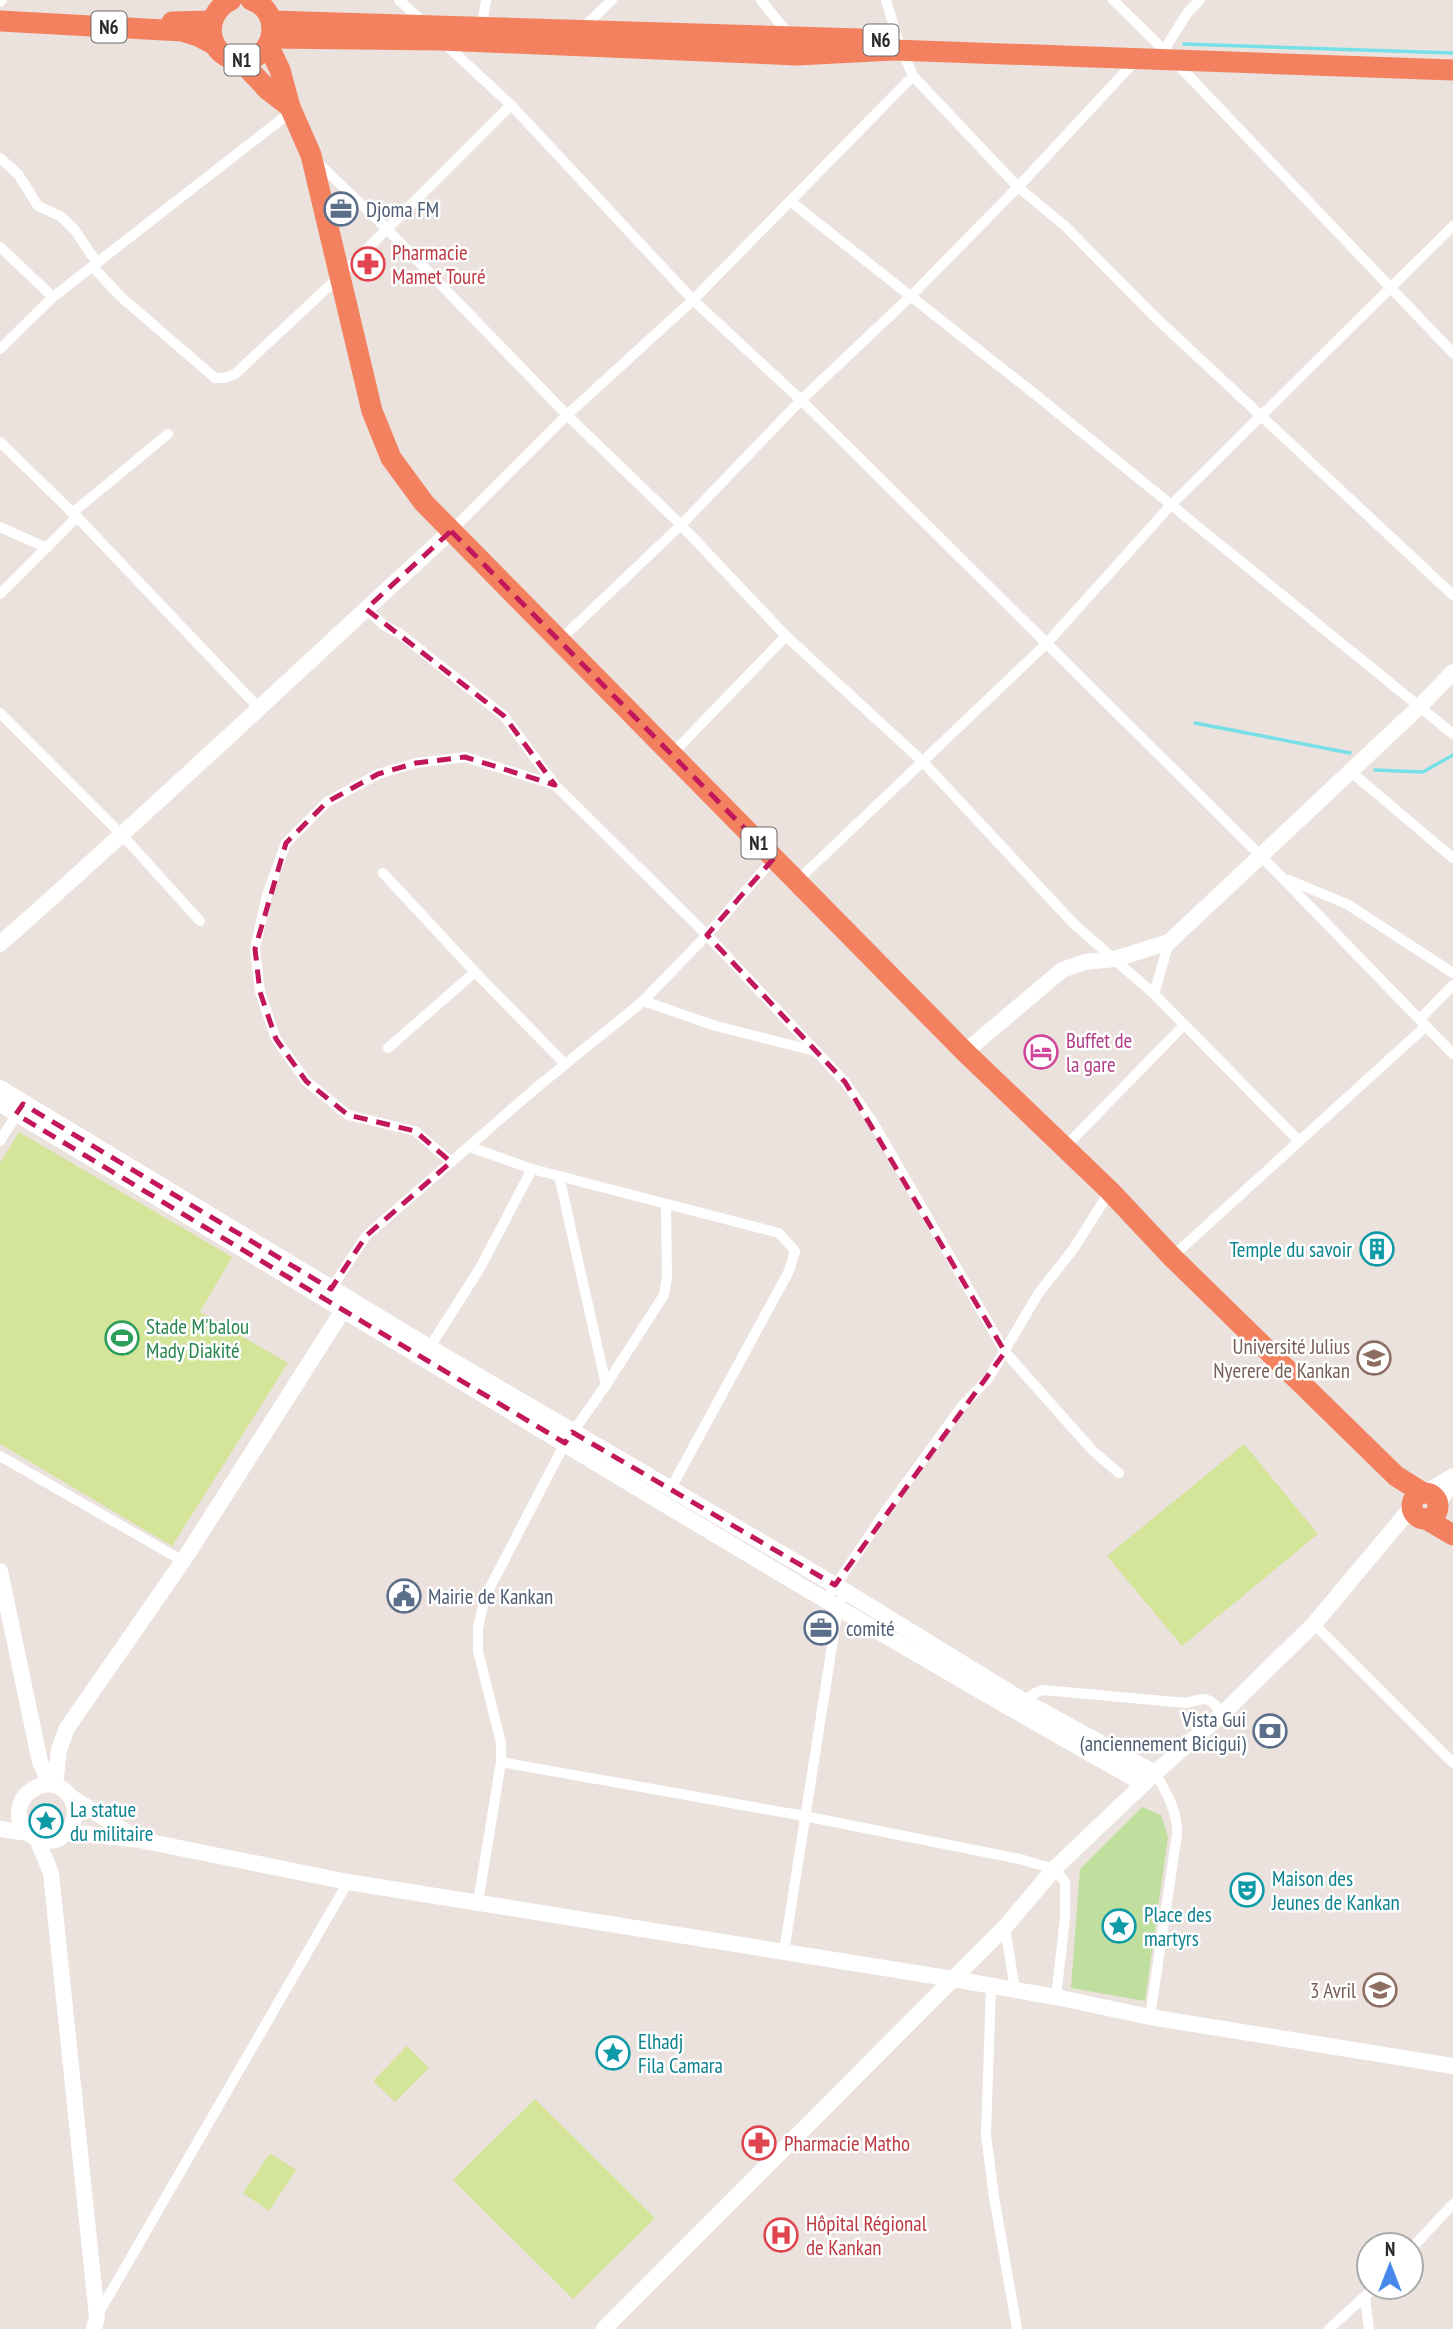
<svg xmlns="http://www.w3.org/2000/svg" width="1453" height="2329" viewBox="0 0 1453 2329" font-family="'PT Sans Narrow',sans-serif">
	<rect width="100%" height="100%" fill="#ebe2dd"/>
	<!-- green -->
	<polygon fill="#c0de9d" points="1142,1807 1161,1815 1168,1837 1145,2001 1071,1988 1080,1869"/>
	<!-- pitch -->
	<g fill="#d4e499">
		<polygon points="19,1132 232,1257 200,1312 288,1363 172,1546 0,1444 0,1163"/>
		<polygon points="1244,1444 1318,1534 1182,1646 1107,1556"/>
		<polygon points="407,2046 429,2068 395,2102 373,2081"/>
		<polygon points="535,2099 655,2218 573,2299 453,2180"/>
		<polygon points="270,2153 296,2170 269,2211 243,2193"/>
	</g>
	<g fill="none" stroke-linecap="round" stroke-linejoin="round">
		<!-- stream -->
		<g stroke="#77dfe6" stroke-width="3.5">
			<polyline points="1184,44 1453,53"/>
			<polyline points="1195,723 1350,753"/>
			<polyline points="1375,770 1423,772 1453,755"/>
		</g>
		<!-- street -->
		<g stroke="#fff" stroke-width="10">
			<polyline points="399,0 425,24"/>
			<polyline points="761,0 790,36"/>
			<polyline points="1113,0 1164,50 1453,353"/>
			<polyline points="0,2 2,0"/>
			<polyline points="482,26 486,0"/>
			<polyline points="582,29 612,0"/>
			<polyline points="444,43 511,105 693,300 801,400 1261,856 1453,1054"/>
			<polyline points="1164,50 1188,12 1200,0"/>
			<polyline points="913,76 1018,187 1065,226 1155,317 1453,595"/>
			<polyline points="0,158 18,174 38,206 60,216 74,229 97,263"/>
			<polyline points="315,160 386,228 567,415 681,525 786,636 923,762 1074,924 1154,994 1299,1141"/>
			<polyline points="790,201 1036,395 1453,734"/>
			<polyline points="0,247 53,297"/>
			<polyline points="93,267 120,296 215,378 224,378 235,374 340,276 511,105"/>
			<polyline points="0,349 53,297 292,111"/>
			<polyline points="0,442 77,517 258,707"/>
			<polyline points="72,513 168,434"/>
			<polyline points="0,527 47,548"/>
			<polyline points="451,531 567,415 693,300 913,76 898,40 886,0"/>
			<polyline points="0,594 77,517"/>
			<polyline points="366,609 385,626 399,633 504,716 555,785 707,935 845,1082 874,1124 1005,1352 1093,1451 1119,1473"/>
			<polyline points="560,640 681,525 801,400 911,296 1018,187 1137,59"/>
			<polyline points="0,713 123,836 200,921"/>
			<polyline points="671,755 786,636"/>
			<polyline points="1351,772 1453,858"/>
			<polyline points="383,873 475,972 565,1064"/>
			<polyline points="1289,880 1347,904 1453,973"/>
			<polyline points="797,881 1046,644 1171,505 1453,226"/>
			<polyline points="1154,994 1169,942"/>
			<polyline points="643,1001 716,1026 815,1051"/>
			<polyline points="1420,1019 1453,985"/>
			<polyline points="388,1048 475,972"/>
			<polyline points="0,1141 20,1109"/>
			<polyline points="470,1147 532,1169 779,1233 795,1251 789,1271 670,1490"/>
			<polyline points="1064,1148 1184,1025"/>
			<polyline points="451,1162 415,1131 348,1115 306,1081 276,1039 260,992 255,949 267,895 286,843 327,802 378,774 416,763 465,757 555,785"/>
			<polyline points="559,1176 606,1385"/>
			<polyline points="1172,1257 1426,1026"/>
			<polyline points="331,1289 366,1236 536,1088 642,1002 707,935 774,858"/>
			<polyline points="426,1353 480,1268 532,1169"/>
			<polyline points="0,1456 183,1561"/>
			<polyline points="825,1601 885,1512 962,1406 988,1379 1038,1294 1074,1248 1110,1191"/>
			<polyline points="1314,1624 1453,1763"/>
			<path d="M 1021,1704 L 1035,1693 L 1043,1690 L 1186,1703 C 1206,1697 1209,1696 1222,1714"/>
			<polyline points="501,1762 804,1816 1020,1859 1054,1869 1065,1882 1065,1918 1056,1997"/>
			<polyline points="478,1902 501,1762 501,1743 478,1651 478,1628 485,1597 565,1443 606,1385 664,1295 667,1277 666,1205"/>
			<polyline points="1005,1927 1015,1990"/>
			<polyline points="784,1952 838,1608 845,1592"/>
			<polyline points="991,1986 986,2135 994,2197 1017,2329"/>
			<path d="M 1150,2017 L 1177,1834 C 1178,1812 1166,1791 1155,1773"/>
			<polyline points="1411,2249 1453,2204"/>
			<polyline points="1365,2298 1369,2329"/>
			<polyline points="97,2316 348,1882"/>
			<polyline points="1329,2329 1375,2287"/>
		</g>
		<!-- secondary -->
		<g stroke="#fff" stroke-width="16">
			<path d="M 0,944 C 153,809 301,668 451,531"/>
			<polyline points="965,1052 1062,970 1085,962 1115,959 1169,942 1420,706 1453,672"/>
			<polyline points="0,1088 429,1347 835,1585 1024,1701 1155,1773"/>
			<path d="M 0,1104 C 382,1330 757,1567 1144,1784"/>
			<polyline points="1425,1493 1453,1476"/>
			<polyline points="1438,1504 1453,1481"/>
			<path d="M 0,1571 L 40,1762 L 50,1784 C 92,1793 75,1851 39,1839 C 7,1829 15,1786 50,1784"/>
			<polyline points="55,1785 59,1750 67,1728 183,1561 349,1301"/>
			<polyline points="71,1797 134,1837"/>
			<polyline points="0,1829 28,1833"/>
			<polyline points="68,1832 140,1840 348,1882 953,1979 1056,1997 1150,2017 1453,2066"/>
			<polyline points="37,1839 51,1873 97,2317 94,2329"/>
			<polyline points="604,2329 1005,1927 1054,1869 1155,1773 1222,1714 1314,1624 1411,1508"/>
		</g>
		<!-- highway -->
		<g stroke="#f38160" stroke-width="21">
			<path d="M 231,0 C 200,15 207,60 242,60 C 277,59 283,10 251,0"/>
			<polyline points="0,21 182,31 198,36 215,45"/>
			<polyline points="272,21 861,39"/>
			<polyline points="172,22 212,21"/>
			<polyline points="272,38 441,40 797,55 894,50 1453,70"/>
			<polyline points="268,45 280,70 290,107 311,155 372,411 391,458 424,503 965,1052 1110,1191 1172,1257 1396,1476 1423,1493"/>
			<polyline points="240,60 268,90 290,107"/>
			<circle cx="1425" cy="1506" r="13"/>
			<polyline points="1426,1519 1453,1535"/>
		</g>
	</g>
	<!-- marked area -->
	<path fill="none" stroke="#c2185b" stroke-width="5" stroke-dasharray="14 9" stroke-linejoin="round" d="M 451,531 L 774,858 L 707,935 L 845,1082 L 1005,1352 L 835,1585 L 572,1432 L 565,1443 L 16,1114 L 23,1104 L 331,1289 L 366,1236 L 451,1162 L 415,1131 L 348,1115 L 306,1081 L 276,1039 L 260,992 L 255,949 L 286,843 L 327,802 L 378,774 L 416,763 L 465,757 L 555,785 L 504,716 L 366,609 Z"/>
	<!-- icons -->
	<defs>
		<symbol id="office-ring" viewBox="-11 -11 22 22"><circle r="9.5" fill="#fff" stroke="#5c6f8a" stroke-width="1.5"/><path d="M-6-3h4V-5.5h4V-3h4V5H-6ZM-1-4.5V-3h2v-1.5ZM-6 0V1H6V0Z" fill="#5c6f8a"/></symbol>
		<symbol id="pharmacy-ring" viewBox="-11 -11 22 22"><circle r="9.5" fill="#fff" stroke="#e0444e" stroke-width="1.5"/><path d="M-2-6h4v4h4v4h-4v4h-4v-4h-4v-4h4Z" fill="#e0444e"/></symbol>
		<symbol id="hotel-ring" viewBox="-11 -11 22 22"><circle r="9.5" fill="#fff" stroke="#d1479c" stroke-width="1.5"/><path d="M-6-4.5h1.5V1H6V5H4.5V3h-9V5H-6ZM-4 0a1.8 1.8 0 1 1 3.6 0ZM.5 0V-2.5h3Q6-2.5 6 0Z" fill="#d1479c"/></symbol>
		<symbol id="building-ring" viewBox="-11 -11 22 22"><circle r="9.5" fill="#fff" stroke="#0f9aa8" stroke-width="1.5"/><path d="M-4-6H4V6H1V3H-1V6H-4ZM-2.5-4.3h1.7v1.8h-1.7ZM.8-4.3h1.7v1.8H.8ZM-2.5-1h1.7V.8h-1.7ZM.8-1h1.7V.8H.8Z" fill="#0f9aa8"/></symbol>
		<symbol id="stadium-ring" viewBox="-11 -11 22 22"><circle r="9.5" fill="#fff" stroke="#2e9e5b" stroke-width="1.5"/><path d="M0-5a6.5 5 0 1 0 0 10a6.5 5 0 1 0 0-10ZM-3.5-1.8h7v3.6h-7Z" fill="#2e9e5b"/></symbol>
		<symbol id="university-ring" viewBox="-11 -11 22 22"><circle r="9.5" fill="#fff" stroke="#8d6e63" stroke-width="1.5"/><path d="M0-5L7-2L0 1L-7-2ZM-4 1L0 2.5L4 1V4Q0 6-4 4Z" fill="#8d6e63"/></symbol>
		<symbol id="civic-ring" viewBox="-11 -11 22 22"><circle r="9.5" fill="#fff" stroke="#5c6f8a" stroke-width="1.5"/><path d="M-.6-6.5H3V-4.5H.6V-3L4-1V1h2V6H-6V1h2V-1L-.6-3ZM-1.2 2.5V6h2.4V2.5Z" fill="#5c6f8a"/></symbol>
		<symbol id="bank-ring" viewBox="-11 -11 22 22"><circle r="9.5" fill="#fff" stroke="#5c6f8a" stroke-width="1.5"/><path d="M-6-4H6V4H-6ZM0-2.3a2.3 2.3 0 1 0 0 4.6a2.3 2.3 0 1 0 0-4.6Z" fill="#5c6f8a"/></symbol>
		<symbol id="sight-ring" viewBox="-11 -11 22 22"><circle r="9.5" fill="#fff" stroke="#0f9aa8" stroke-width="1.5"/><path d="M0-6L1.8-2.2L6-1.7L2.9 1.2L3.7 5.4L0 3.3L-3.7 5.4L-2.9 1.2L-6-1.7L-1.8-2.2Z" fill="#0f9aa8"/></symbol>
		<symbol id="theatre-ring" viewBox="-11 -11 22 22"><circle r="9.5" fill="#fff" stroke="#0f9aa8" stroke-width="1.5"/><path d="M-5-5.5Q0-4 5-5.5V0Q5 5 0 6Q-5 5-5 0ZM-3.3-2.5H-1v1.5H-3.3ZM1-2.5H3.3v1.5H1ZM-2.8 1Q0 5.5 2.8 1Z" fill="#0f9aa8"/></symbol>
		<symbol id="hospital-ring" viewBox="-11 -11 22 22"><circle r="9.5" fill="#fff" stroke="#e0444e" stroke-width="1.5"/><path d="M-5-5h3v3.5h4V-5h3V5h-3V1.5h-4V5h-3Z" fill="#e0444e"/></symbol>
	</defs>
	<g fill-rule="evenodd">
		<use href="#office-ring" x="322" y="190" width="38" height="38"/>
		<use href="#pharmacy-ring" x="349" y="245" width="38" height="38"/>
		<use href="#hotel-ring" x="1022" y="1033" width="38" height="38"/>
		<use href="#building-ring" x="1358" y="1230" width="38" height="38"/>
		<use href="#stadium-ring" x="103" y="1319" width="38" height="38"/>
		<use href="#university-ring" x="1355" y="1339" width="38" height="38"/>
		<use href="#civic-ring" x="385" y="1577" width="38" height="38"/>
		<use href="#office-ring" x="802" y="1609" width="38" height="38"/>
		<use href="#bank-ring" x="1251" y="1712" width="38" height="38"/>
		<use href="#sight-ring" x="27" y="1802" width="38" height="38"/>
		<use href="#theatre-ring" x="1228" y="1871" width="38" height="38"/>
		<use href="#sight-ring" x="1100" y="1907" width="38" height="38"/>
		<use href="#university-ring" x="1361" y="1971" width="38" height="38"/>
		<use href="#sight-ring" x="594" y="2034" width="38" height="38"/>
		<use href="#pharmacy-ring" x="740" y="2124" width="38" height="38"/>
		<use href="#hospital-ring" x="762" y="2216" width="38" height="38"/>
	</g>
	<g text-anchor="middle" dominant-baseline="central" stroke-width="5" stroke-linejoin="round" paint-order="stroke">
		<!-- shield labels -->
		<g fill="#fff" stroke="#6a6a6a" stroke-width="2">
			<rect x="91.5" y="11.5" width="35" height="31" rx="5"/>
			<rect x="863.5" y="24.5" width="35" height="31" rx="5"/>
			<rect x="224.5" y="44.5" width="35" height="31" rx="5"/>
			<rect x="741.5" y="827.5" width="35" height="31" rx="5"/>
		</g>
		<g font-size="19" font-weight="bold" fill="#2a2a2a">
			<text x="109" y="27">N6</text>
			<text x="881" y="40">N6</text>
			<text x="242" y="60">N1</text>
			<text x="759" y="843">N1</text>
		</g>
		<!-- service labels -->
		<g font-size="21" fill="#4e5e75" stroke="#fff" text-anchor="start">
			<text x="366" y="209">Djoma FM</text>
			<text x="428" y="1596">Mairie de Kankan</text>
			<text x="846" y="1628">comité</text>
			<text x="1246" y="1719" text-anchor="end">Vista Gui<tspan x="1246" dy="24">(anciennement Bicigui)</tspan></text>
		</g>
		<!-- health labels -->
		<g font-size="21" fill="#be3a42" stroke="#fff" text-anchor="start">
			<text x="392" y="252">Pharmacie<tspan x="392" dy="24">Mamet Touré</tspan></text>
			<text x="784" y="2143">Pharmacie Matho</text>
			<text x="806" y="2223">Hôpital Régional<tspan x="806" dy="24">de Kankan</tspan></text>
		</g>
		<!-- hotel labels -->
		<g font-size="21" fill="#b23c85" stroke="#fff" text-anchor="start">
			<text x="1066" y="1040">Buffet de<tspan x="1066" dy="24">la gare</tspan></text>
		</g>
		<!-- culture labels -->
		<g font-size="21" fill="#0d838f" stroke="#fff" text-anchor="start">
			<text x="1352" y="1249" text-anchor="end">Temple du savoir</text>
			<text x="70" y="1809">La statue<tspan x="70" dy="24">du militaire</tspan></text>
			<text x="1272" y="1878">Maison des<tspan x="1272" dy="24">Jeunes de Kankan</tspan></text>
			<text x="1144" y="1914">Place des<tspan x="1144" dy="24">martyrs</tspan></text>
			<text x="638" y="2041">Elhadj<tspan x="638" dy="24">Fila Camara</tspan></text>
		</g>
		<!-- leisure labels -->
		<g font-size="21" fill="#27864d" stroke="#fff" text-anchor="start">
			<text x="146" y="1326">Stade M'balou<tspan x="146" dy="24">Mady Diakité</tspan></text>
		</g>
		<!-- education labels -->
		<g font-size="21" fill="#785e54" stroke="#fff" text-anchor="end">
			<text x="1350" y="1346">Université Julius<tspan x="1350" dy="24">Nyerere de Kankan</tspan></text>
			<text x="1356" y="1990">3 Avril</text>
		</g>
	</g>
	<!-- north arrow -->
	<g transform="translate(1390 2266)"><circle r="33" fill="#ffffff" stroke="#aaaaaa" stroke-width="2"/>
	<path d="M0-5L12 26L0 18L-12 26Z" fill="#4888ed"/>
	<text y="-10" font-size="19" font-weight="bold" text-anchor="middle" fill="#2a2a2a">N</text>
	</g>
</svg>
